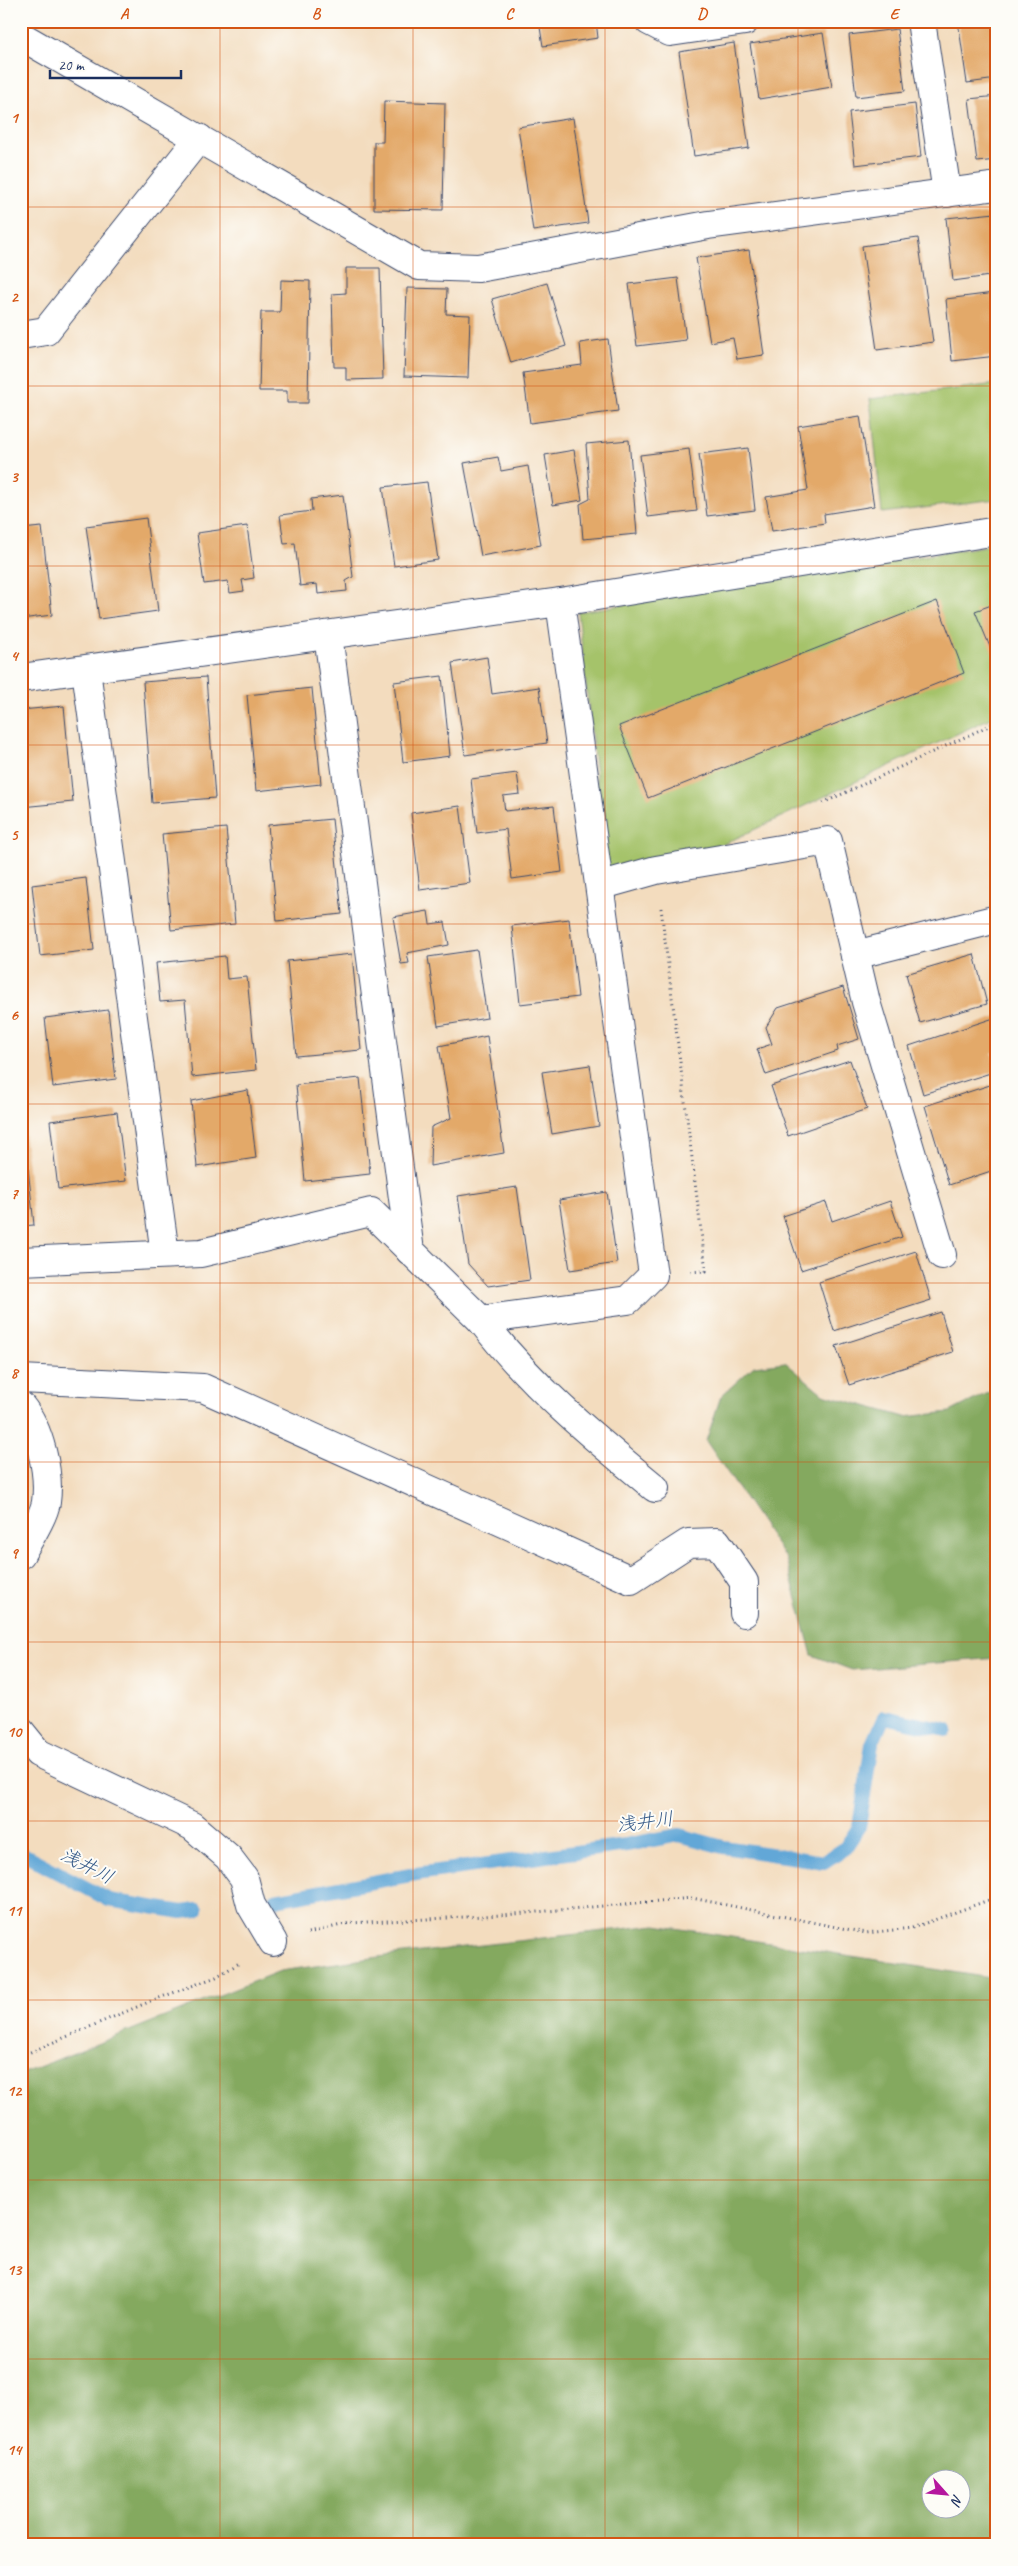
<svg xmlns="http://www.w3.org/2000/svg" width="1018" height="2566" viewBox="0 0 1018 2566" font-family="Caveat,'Klee One',sans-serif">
	<rect width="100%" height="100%" fill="#fdfcf7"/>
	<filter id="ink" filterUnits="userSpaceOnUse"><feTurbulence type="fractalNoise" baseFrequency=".02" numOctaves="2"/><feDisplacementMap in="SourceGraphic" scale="10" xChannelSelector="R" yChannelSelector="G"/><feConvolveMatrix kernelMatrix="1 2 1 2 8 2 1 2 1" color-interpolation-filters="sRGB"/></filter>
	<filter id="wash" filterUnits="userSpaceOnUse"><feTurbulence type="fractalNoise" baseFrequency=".0096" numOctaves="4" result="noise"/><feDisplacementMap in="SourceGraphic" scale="20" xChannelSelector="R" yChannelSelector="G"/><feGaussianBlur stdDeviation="1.12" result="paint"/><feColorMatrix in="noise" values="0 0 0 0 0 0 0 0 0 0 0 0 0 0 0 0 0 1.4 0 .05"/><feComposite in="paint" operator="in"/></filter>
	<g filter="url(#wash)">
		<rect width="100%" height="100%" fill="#f3dcbe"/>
		<!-- green -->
		<g fill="#a5c36a" stroke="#607964">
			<polygon points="997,384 997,499 882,513 870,399"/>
			<polygon points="997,544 997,715 707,852 607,876 578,612"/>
		</g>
		<!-- forest -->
		<g fill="#84a95e" stroke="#506c5e" fill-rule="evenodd">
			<polygon points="785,1362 823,1394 905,1417 950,1412 997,1388 997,1658 852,1670 812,1655 786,1559 706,1441 721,1396 754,1366"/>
			<path d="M 656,1925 L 997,1979 L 997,2545 L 21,2545 L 21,2074 L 280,1971 L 386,1956 ZM 930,2478 L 960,2478 L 960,2508 L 930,2508 Z"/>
		</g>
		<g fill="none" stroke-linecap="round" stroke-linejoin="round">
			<!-- stream -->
			<g stroke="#62a7d7" stroke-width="14">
				<polyline points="21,1853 109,1900 182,1912 197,1910"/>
				<polyline points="275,1900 416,1874 626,1845 679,1835 723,1847 824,1862 845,1848 859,1827 872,1744 884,1717 946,1730"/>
			</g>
		</g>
		<g id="blocks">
			<!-- building -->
			<g fill="#e3a969">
				<polygon points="539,21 596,21 598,38 543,46"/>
				<polygon points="958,21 997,21 997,79 967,83"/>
				<polygon points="897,29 905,91 856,97 849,35"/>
				<polygon points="823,33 832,87 759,99 750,44"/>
				<polygon points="734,43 749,148 694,156 679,52"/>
				<polygon points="997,96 997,160 977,162 969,99"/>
				<polygon points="384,101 445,103 443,210 374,209 374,142 383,142"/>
				<polygon points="915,104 921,157 855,165 849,112"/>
				<polygon points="573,118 588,223 533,231 518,127"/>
				<polygon points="995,213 997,275 953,281 946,218"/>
				<polygon points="918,238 933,342 877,350 862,246"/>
				<polygon points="749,250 764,355 737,359 733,338 710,342 696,258"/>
				<polygon points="346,268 380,268 383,379 346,380 346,367 334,367 332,294 346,293"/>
				<polygon points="678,278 686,340 637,346 629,284"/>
				<polygon points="281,280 310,281 308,403 287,403 287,391 259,391 261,312 280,312"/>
				<polygon points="547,283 566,346 511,363 492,299"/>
				<polygon points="407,288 447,289 446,314 470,315 468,378 404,376"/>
				<polygon points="994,293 997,318 997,356 952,361 946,299"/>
				<polygon points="608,339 618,411 530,423 523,373 582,365 580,343"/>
				<polygon points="860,416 874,506 824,514 825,523 772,531 766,497 808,490 798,426"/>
				<polygon points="629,440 637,534 583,539 580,504 590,499 586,444"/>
				<polygon points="748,448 755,510 707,516 699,454"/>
				<polygon points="689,449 697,511 648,517 640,455"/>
				<polygon points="574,450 582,500 553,505 545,455"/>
				<polygon points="498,457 501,471 528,466 541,545 481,556 464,463"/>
				<polygon points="427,482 438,560 394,566 383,487"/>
				<polygon points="343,495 353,577 346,581 347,591 318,594 317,584 300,586 295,543 284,544 280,515 312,511 311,499"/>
				<polygon points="146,518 158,611 99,619 86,526"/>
				<polygon points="247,526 254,578 242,580 244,591 230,593 228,581 204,584 197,533"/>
				<polygon points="42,527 52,615 21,619 21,529"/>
				<polygon points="937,601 964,673 648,798 619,726"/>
				<polygon points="997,603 997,653 993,654 975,611"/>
				<polygon points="487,657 492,694 539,687 547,743 465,755 452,663"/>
				<polygon points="442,676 450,756 403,762 394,682"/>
				<polygon points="206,677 215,798 152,803 143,682"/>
				<polygon points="312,688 321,784 256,791 247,695"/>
				<polygon points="64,706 73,802 21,807 21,710"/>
				<polygon points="517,773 520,794 503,796 505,811 554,806 562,872 512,879 506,829 477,833 471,779"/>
				<polygon points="460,806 470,883 420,890 411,813"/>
				<polygon points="332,819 342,914 277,921 268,825"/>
				<polygon points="226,828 235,924 171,930 162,834"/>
				<polygon points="86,878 94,950 40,956 32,885"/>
				<polygon points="428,911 430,924 445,922 449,945 407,953 409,963 401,964 393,917"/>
				<polygon points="569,919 578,997 520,1004 512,926"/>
				<polygon points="477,950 487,1018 438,1026 428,957"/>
				<polygon points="352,954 361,1050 296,1056 287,961"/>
				<polygon points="974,954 987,1004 920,1023 906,974"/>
				<polygon points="225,956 227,979 247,977 256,1070 192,1077 185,1000 160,1002 156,963"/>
				<polygon points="843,987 859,1039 837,1046 838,1051 766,1075 757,1049 772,1044 766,1027 778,1008"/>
				<polygon points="108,1010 116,1079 53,1087 45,1018"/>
				<polygon points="997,1017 997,1052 992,1053 997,1071 923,1094 909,1046"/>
				<polygon points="487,1036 504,1153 430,1166 431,1127 451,1118 439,1046"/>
				<polygon points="850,1060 867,1109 788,1136 771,1086"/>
				<polygon points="590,1065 599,1126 552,1134 542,1072"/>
				<polygon points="360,1078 370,1174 305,1181 296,1085"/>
				<polygon points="990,1085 997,1105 997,1169 949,1185 925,1106"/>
				<polygon points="248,1090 256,1158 197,1167 191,1101"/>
				<polygon points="117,1112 126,1181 58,1189 50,1121"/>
				<polygon points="21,1129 24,1129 34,1225 21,1226"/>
				<polygon points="517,1187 530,1280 488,1286 468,1264 458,1196"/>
				<polygon points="607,1192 617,1263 570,1270 559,1200"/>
				<polygon points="890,1201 902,1237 801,1270 783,1216 826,1202 832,1221"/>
				<polygon points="916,1251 931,1300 834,1331 819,1282"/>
				<polygon points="941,1312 953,1352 849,1385 836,1346"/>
			</g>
		</g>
	</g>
	<g filter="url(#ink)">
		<use href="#blocks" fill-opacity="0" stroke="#3b496c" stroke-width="1"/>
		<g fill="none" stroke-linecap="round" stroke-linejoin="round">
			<defs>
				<g id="street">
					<polyline points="649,21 670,32 745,21"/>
					<polyline points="921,21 947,193"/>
					<polyline points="21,36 419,266 478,268 708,225 997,186"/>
					<polyline points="21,335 46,331 199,138"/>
					<polyline points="328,635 410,1251"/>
					<polyline points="86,670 165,1254"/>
					<polyline points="21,678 560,602 997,531"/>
					<polyline points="599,879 606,884 656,870 828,841 866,1002 942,1255"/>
					<polyline points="855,955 997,919"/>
					<polyline points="21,1261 201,1253 371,1212 481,1320 628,1300 653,1275 560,602"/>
					<path d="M 481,1320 C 530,1385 592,1436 655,1488"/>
					<polyline points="21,1379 203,1388 631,1580 688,1543 717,1542 744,1582 744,1613"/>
					<path d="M 21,1406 C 40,1429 50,1473 46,1502 C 44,1516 28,1541 21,1554"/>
					<polyline points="21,1732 38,1753 192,1826 228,1857 244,1878 251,1905 273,1942"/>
				</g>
			</defs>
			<!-- street casing -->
			<use href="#street" stroke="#3b496c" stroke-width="30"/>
			<!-- path -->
			<g stroke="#3b496c" stroke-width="3" stroke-dasharray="1 4" stroke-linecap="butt">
				<polyline points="823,803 997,722"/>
				<polyline points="661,908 706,1271 689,1272"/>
				<polyline points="308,1933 350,1923 503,1915 692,1898 866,1933 912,1928 997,1897"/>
				<polyline points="21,2056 151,2001 216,1977 241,1962"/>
			</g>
			<!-- street -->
			<use href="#street" stroke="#fff" stroke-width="28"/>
		</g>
	</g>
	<!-- grid -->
	<path fill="none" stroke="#d45514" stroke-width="1" stroke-opacity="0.55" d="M 220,21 L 220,2545M 413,21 L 413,2545M 605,21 L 605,2545M 798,21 L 798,2545M 21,207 L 997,207M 21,386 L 997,386M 21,566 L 997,566M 21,745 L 997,745M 21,924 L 997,924M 21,1104 L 997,1104M 21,1283 L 997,1283M 21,1462 L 997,1462M 21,1642 L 997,1642M 21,1821 L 997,1821M 21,2000 L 997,2000M 21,2180 L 997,2180M 21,2359 L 997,2359"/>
	<g text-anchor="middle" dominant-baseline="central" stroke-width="4" stroke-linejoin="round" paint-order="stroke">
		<!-- water labels -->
		<g font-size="19" font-style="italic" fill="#345988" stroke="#fdfcf7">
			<text transform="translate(645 1822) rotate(-7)">浅井川</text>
			<text transform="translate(87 1866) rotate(27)">浅井川</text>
		</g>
	</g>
	<!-- margin -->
	<rect width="1018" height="2566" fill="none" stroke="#fdfcf7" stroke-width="55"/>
	<!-- north arrow -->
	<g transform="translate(946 2494) rotate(117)"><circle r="24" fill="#fdfcf7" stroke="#a3aaba"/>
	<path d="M0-4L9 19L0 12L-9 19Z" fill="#b5179e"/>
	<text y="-8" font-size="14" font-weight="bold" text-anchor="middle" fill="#1b2f5e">N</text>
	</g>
	<!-- scale -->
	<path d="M50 70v8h131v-8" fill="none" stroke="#1b2f5e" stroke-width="2.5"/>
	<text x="58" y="70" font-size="15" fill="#1b2f5e" stroke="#fdfcf7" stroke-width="4" paint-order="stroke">20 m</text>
	<rect x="28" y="28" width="962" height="2510" fill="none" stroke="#d45514" stroke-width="2"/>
	<g font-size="16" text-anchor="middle" font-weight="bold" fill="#d45514">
		<text x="124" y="19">A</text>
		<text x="316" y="19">B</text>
		<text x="509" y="19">C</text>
		<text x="702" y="19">D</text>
		<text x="894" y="19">E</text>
		<text x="14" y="123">1</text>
		<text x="14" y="302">2</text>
		<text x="14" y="482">3</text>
		<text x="14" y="661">4</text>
		<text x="14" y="840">5</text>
		<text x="14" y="1020">6</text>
		<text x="14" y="1199">7</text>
		<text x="14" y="1378">8</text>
		<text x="14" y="1558">9</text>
		<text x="14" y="1737">10</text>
		<text x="14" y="1916">11</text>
		<text x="14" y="2096">12</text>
		<text x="14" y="2275">13</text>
		<text x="14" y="2455">14</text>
	</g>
</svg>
